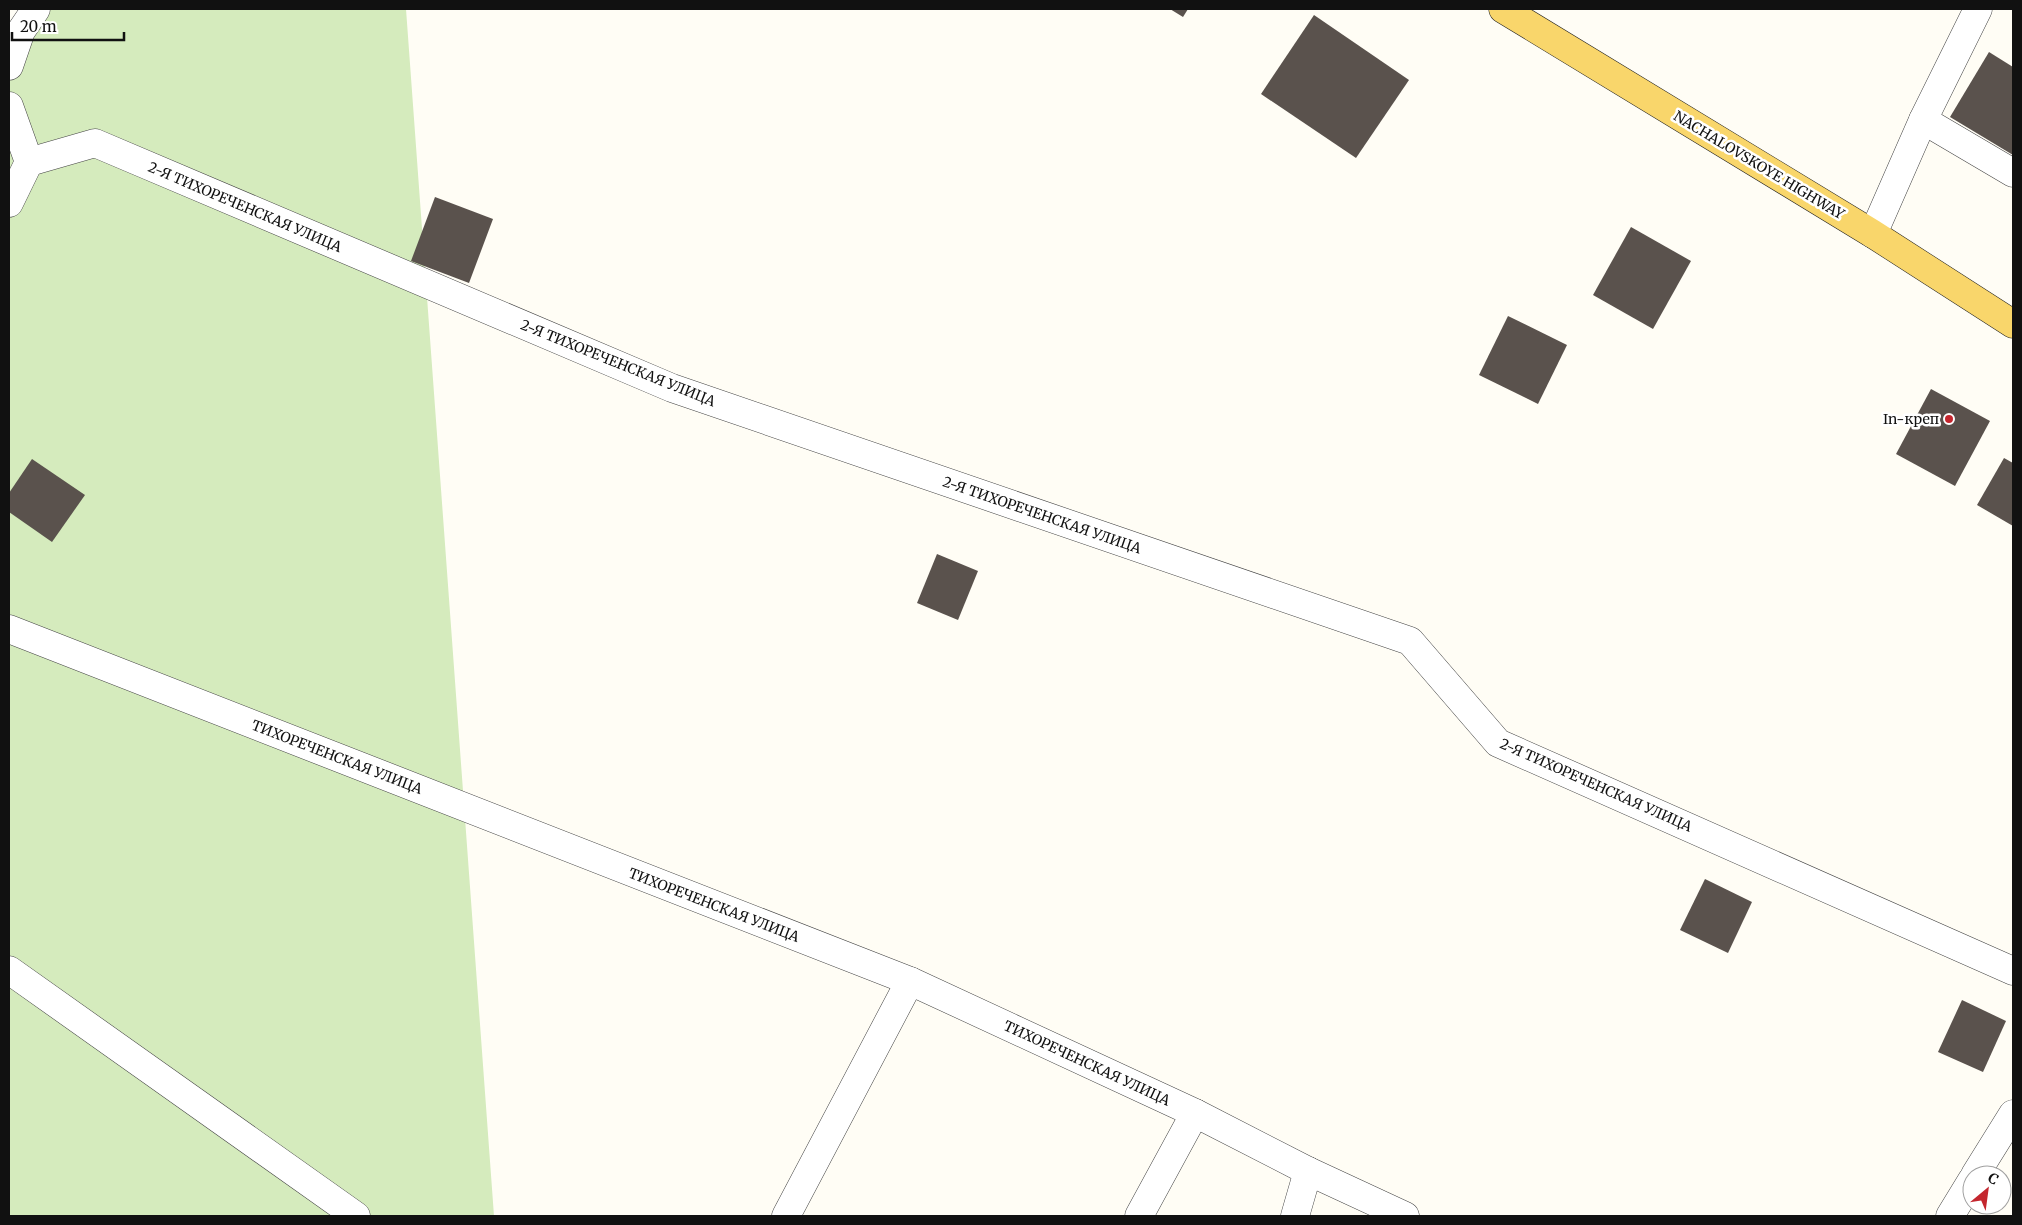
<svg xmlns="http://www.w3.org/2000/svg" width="2022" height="1225" viewBox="0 0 2022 1225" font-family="Merriweather,serif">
	<rect width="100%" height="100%" fill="#fffdf5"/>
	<!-- green -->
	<polygon fill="#d5ebbd" points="49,9 406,9 494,1216 9,1216 9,65 19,65"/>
	<!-- building -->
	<g fill="#5a524d">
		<polygon points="1170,9 1188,9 1183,17"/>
		<polygon points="1314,15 1409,80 1356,158 1261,94"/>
		<polygon points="1989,52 2013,67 2013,155 1950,117"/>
		<polygon points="435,197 493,219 469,283 411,261"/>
		<polygon points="1631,227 1691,261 1653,329 1593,295"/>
		<polygon points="1508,316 1567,345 1538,404 1479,375"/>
		<polygon points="1931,389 1990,421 1955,486 1896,454"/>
		<polygon points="2004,458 2013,463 2013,526 1977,505"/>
		<polygon points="32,459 85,495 52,542 9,512 9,493"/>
		<polygon points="937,554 978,571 958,620 917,603"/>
		<polygon points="1705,879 1752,902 1728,953 1680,930"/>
		<polygon points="1962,1000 2006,1021 1983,1072 1938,1052"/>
	</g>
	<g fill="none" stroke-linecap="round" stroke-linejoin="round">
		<defs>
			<g id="minor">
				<polyline points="9,66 21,31 36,9"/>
				<polyline points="9,106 29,162 9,203"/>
				<polyline points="1923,120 2013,173"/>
				<polyline points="29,162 95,143 672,388 1410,641 1498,743 2013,971"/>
				<polyline points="1873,234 1923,120 1978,9"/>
				<polyline points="9,629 910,981 1195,1113 1308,1171 1405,1216"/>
				<polyline points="9,970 356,1216"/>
				<polyline points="1975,1175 2013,1114"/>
				<polyline points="786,1216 910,981"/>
				<polyline points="1139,1216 1195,1113"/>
				<polyline points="1295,1216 1308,1171"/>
				<polyline points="1950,1216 1972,1180"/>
			</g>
			<polyline id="major" points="1503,9 1873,234 2013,324"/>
		</defs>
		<!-- minor casing -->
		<use href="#minor" stroke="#444" stroke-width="29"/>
		<!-- major casing -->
		<use href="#major" stroke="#222" stroke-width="29"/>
		<!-- minor -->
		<use href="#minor" stroke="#fff" stroke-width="28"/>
		<!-- major -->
		<use href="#major" stroke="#f9d66b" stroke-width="28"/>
	</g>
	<!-- markers -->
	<circle fill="#c4262e" stroke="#fff" stroke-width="2" cx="1949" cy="419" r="5"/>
	<g text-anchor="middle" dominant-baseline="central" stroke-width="5" stroke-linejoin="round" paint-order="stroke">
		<!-- street labels -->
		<g font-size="14" fill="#111" stroke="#fff">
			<text transform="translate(1759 165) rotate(31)">NACHALOVSKOYE HIGHWAY</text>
			<text transform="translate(245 207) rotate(23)">2-Я ТИХОРЕЧЕНСКАЯ УЛИЦА</text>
			<text transform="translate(618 363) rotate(22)">2-Я ТИХОРЕЧЕНСКАЯ УЛИЦА</text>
			<text transform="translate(1042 515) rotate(19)">2-Я ТИХОРЕЧЕНСКАЯ УЛИЦА</text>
			<text transform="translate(337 757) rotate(21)">ТИХОРЕЧЕНСКАЯ УЛИЦА</text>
			<text transform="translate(1596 785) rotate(24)">2-Я ТИХОРЕЧЕНСКАЯ УЛИЦА</text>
			<text transform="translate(714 905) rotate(21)">ТИХОРЕЧЕНСКАЯ УЛИЦА</text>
			<text transform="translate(1087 1063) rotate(25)">ТИХОРЕЧЕНСКАЯ УЛИЦА</text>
		</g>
		<!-- poi labels -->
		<g font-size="14" fill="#111" stroke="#fff" text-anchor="end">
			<text x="1939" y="419">In-креп</text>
		</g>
	</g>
	<!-- border -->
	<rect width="2022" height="1225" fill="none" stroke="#111111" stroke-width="20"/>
	<!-- north arrow -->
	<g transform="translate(1987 1190) rotate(29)"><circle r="24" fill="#ffffff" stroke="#a0a0a0"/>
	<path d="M0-4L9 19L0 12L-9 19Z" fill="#c4262e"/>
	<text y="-8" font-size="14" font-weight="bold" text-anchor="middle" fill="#111111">С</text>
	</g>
	<!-- scale -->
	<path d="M12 32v8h112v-8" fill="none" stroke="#111111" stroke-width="2.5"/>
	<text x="20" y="32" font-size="15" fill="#111111" stroke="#ffffff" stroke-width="4" paint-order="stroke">20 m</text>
</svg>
